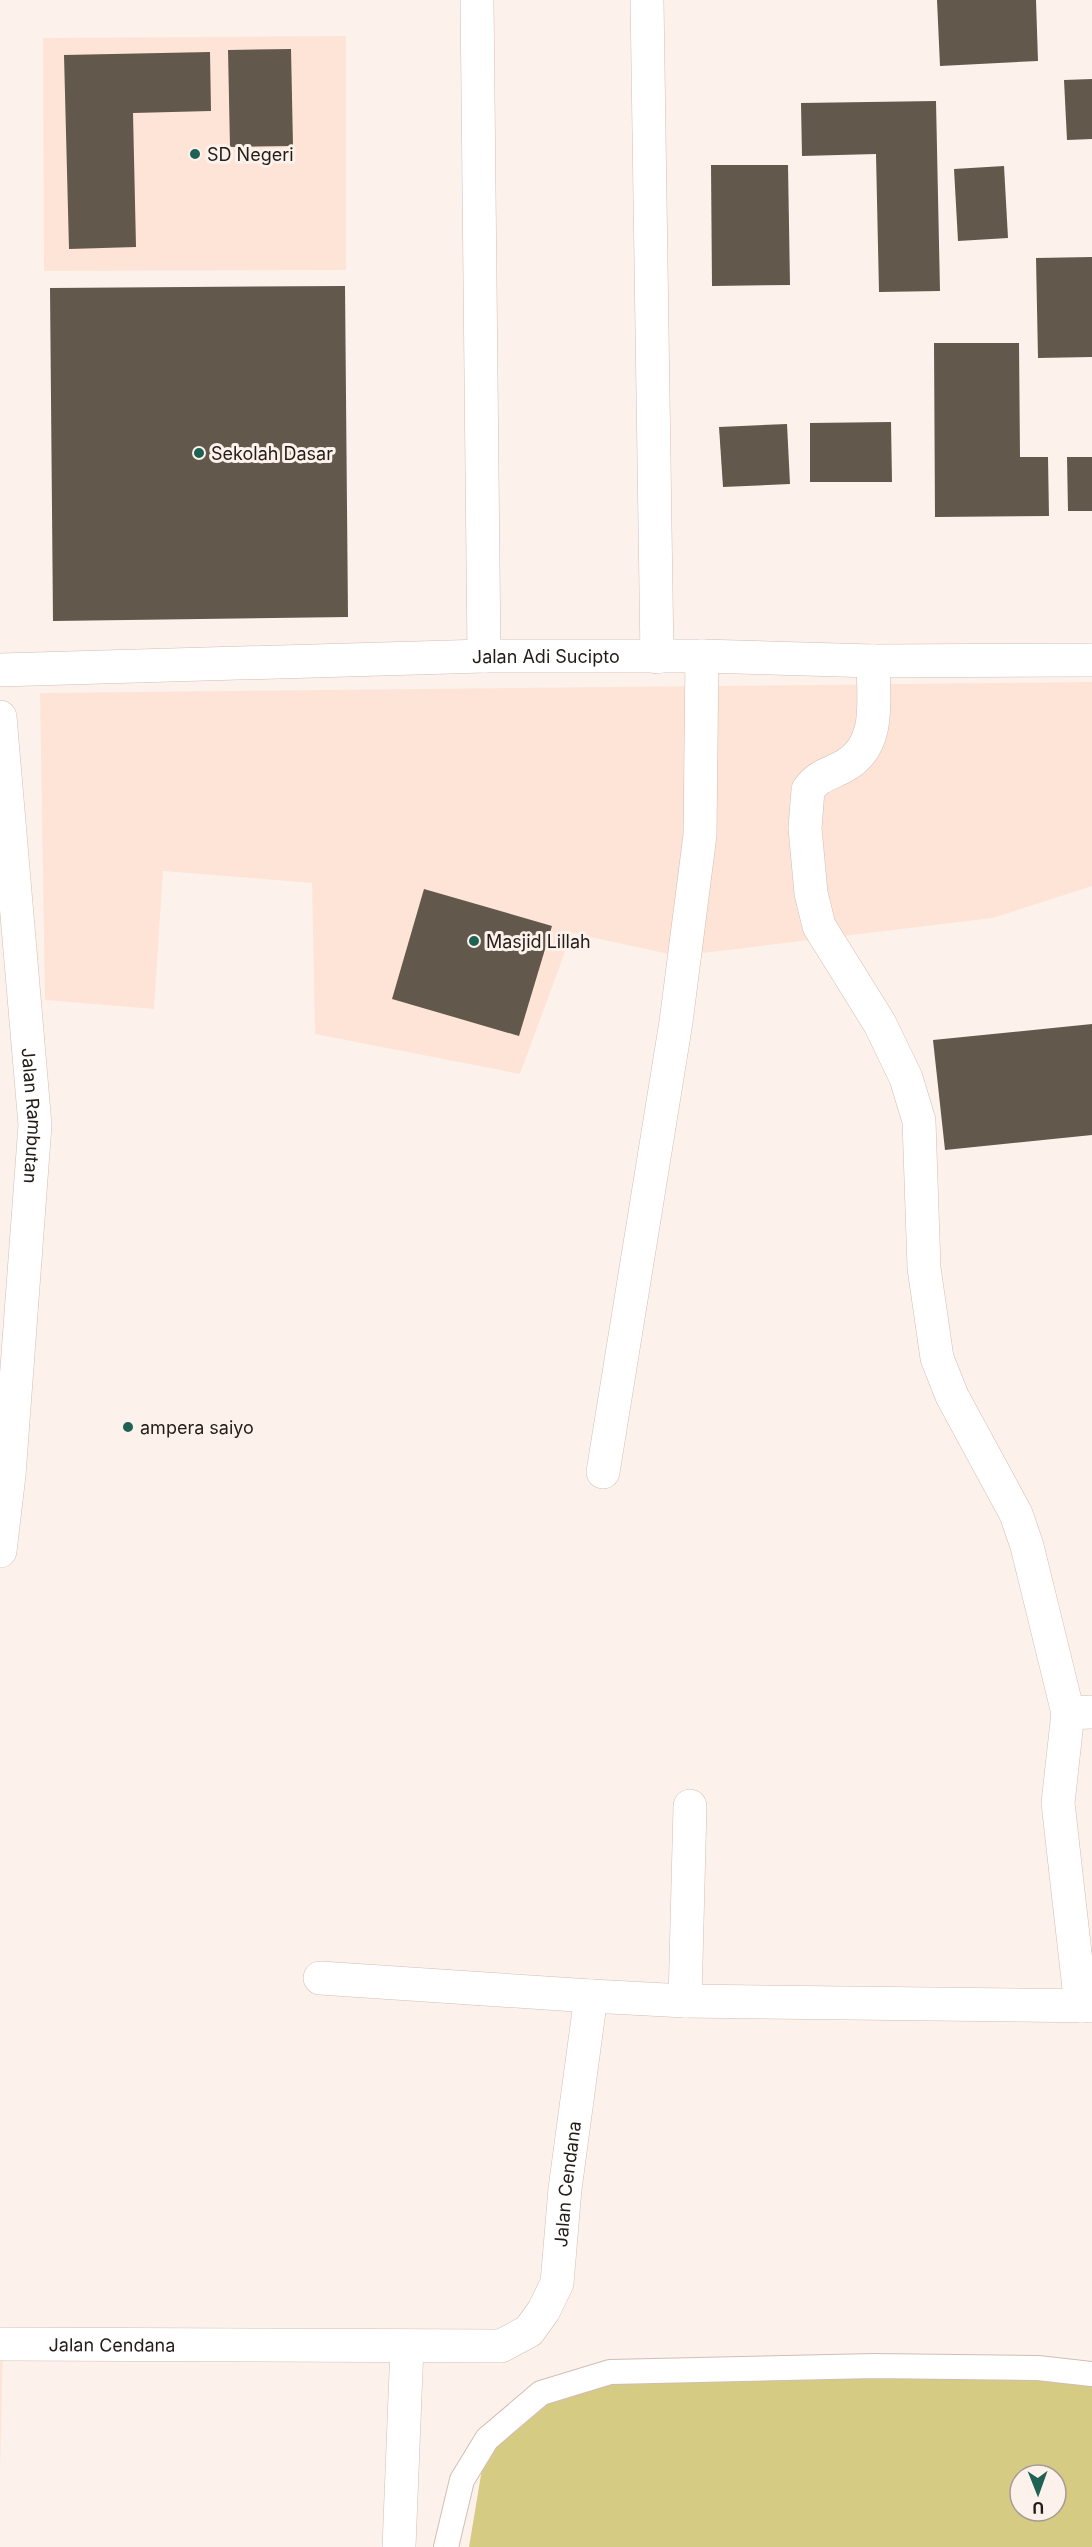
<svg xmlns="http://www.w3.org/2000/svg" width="1092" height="2547" viewBox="0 0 1092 2547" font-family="Inter,sans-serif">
	<rect width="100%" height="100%" fill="#fdf2eb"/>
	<!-- built -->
	<g fill="#fee4d6">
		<polygon points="346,36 346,270 44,271 43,38"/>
		<polygon points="1092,682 1092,886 993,918 678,956 572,933 520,1074 315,1034 312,883 163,871 154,1009 45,1000 40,693"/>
		<polygon points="0,2348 3,2348 0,2474"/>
	</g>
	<!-- green -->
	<path fill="#d6cb83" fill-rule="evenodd" d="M 610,2372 L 1034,2377 L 1092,2383 L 1092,2547 L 469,2547 L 487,2439 L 541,2393 ZM 1020,2475 L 1056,2475 L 1056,2511 L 1020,2511 Z"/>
	<!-- building -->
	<g fill="#62584b">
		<polygon points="937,0 1036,0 1038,61 940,66"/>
		<polygon points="291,49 293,146 230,147 228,50"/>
		<polygon points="210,52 211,111 133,113 136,247 69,249 64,55"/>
		<polygon points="1092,79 1092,139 1067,140 1064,80"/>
		<polygon points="936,101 940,291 879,292 876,154 802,156 801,103"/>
		<polygon points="711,165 788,165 790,285 712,286"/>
		<polygon points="1004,166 1008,238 958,241 954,169"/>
		<polygon points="1092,257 1092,357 1038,358 1036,258"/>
		<polygon points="345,286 348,617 53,621 50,288"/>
		<polygon points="934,343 1019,343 1020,457 1048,457 1049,516 935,517"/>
		<polygon points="891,422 892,482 810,482 810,423"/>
		<polygon points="787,424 790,484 723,487 719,427"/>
		<polygon points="1067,457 1092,457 1092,511 1068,511"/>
		<polygon points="424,889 552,926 519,1036 392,999"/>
		<polygon points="1092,1024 1092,1135 945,1150 933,1040"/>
	</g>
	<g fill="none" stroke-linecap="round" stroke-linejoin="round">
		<defs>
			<polyline id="service" points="446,2547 462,2480 487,2439 541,2393 610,2372 875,2366 1038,2368 1092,2374"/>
			<g id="minor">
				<polyline points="477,0 484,656"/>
				<polyline points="647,0 657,657"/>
				<path d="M 873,661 C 873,697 882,744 846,765 C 831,774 818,775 808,790 L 805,828 L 811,893 L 819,926 L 880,1024 L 906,1078 L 919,1121 L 924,1268 L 937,1358 L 952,1396 L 1016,1514 L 1027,1546 L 1068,1713"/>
				<polyline points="603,1472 676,1022 700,835 702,656"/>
				<polyline points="320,1978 591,1996"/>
				<polyline points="685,2001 690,1806"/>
				<polyline points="1081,2006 1058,1803 1068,1713 1092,1712"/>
				<path id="s1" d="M 0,2344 L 501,2346 L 529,2331 L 544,2310 L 557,2283 L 565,2189 L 591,1996 L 685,2001 L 1092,2006"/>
				<polyline points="399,2547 407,2346"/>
			</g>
			<g id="secondary">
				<path id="s2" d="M 0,670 L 484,656 L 702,656 L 873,661 L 1092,660"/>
				<path id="s3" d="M 0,717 L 35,1125 L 9,1475 L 0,1551"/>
			</g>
		</defs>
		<!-- service casing -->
		<use href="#service" stroke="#d0beb4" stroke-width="26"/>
		<!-- minor casing -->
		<use href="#minor" stroke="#d0beb4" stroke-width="34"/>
		<!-- secondary casing -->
		<use href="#secondary" stroke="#d0beb4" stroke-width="34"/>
		<!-- service -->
		<use href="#service" stroke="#fff" stroke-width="24"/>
		<!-- minor -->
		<use href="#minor" stroke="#fff" stroke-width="33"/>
		<!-- secondary -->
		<use href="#secondary" stroke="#fff" stroke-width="33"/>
	</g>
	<!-- markers -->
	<g fill="#1e6254" stroke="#fdf2eb" stroke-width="2">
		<circle cx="195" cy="154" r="6"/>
		<circle cx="199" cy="453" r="6"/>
		<circle cx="474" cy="941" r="6"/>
		<circle cx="128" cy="1427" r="6"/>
	</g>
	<g text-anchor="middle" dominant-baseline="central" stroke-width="6" stroke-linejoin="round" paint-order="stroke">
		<!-- poi labels -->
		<g font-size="18" fill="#231c19" stroke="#fdf2eb" text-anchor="start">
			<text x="207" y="154">SD Negeri</text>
			<text x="211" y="453">Sekolah Dasar</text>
			<text x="486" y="941">Masjid Lillah</text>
			<text x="140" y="1427">ampera saiyo</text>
		</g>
		<!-- street labels -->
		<g font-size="18" fill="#231c19" stroke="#fdf2eb">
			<text stroke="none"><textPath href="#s2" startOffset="546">Jalan Adi Sucipto</textPath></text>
			<text stroke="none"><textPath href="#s3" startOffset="400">Jalan Rambutan</textPath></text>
			<text stroke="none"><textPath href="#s1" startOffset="688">Jalan Cendana</textPath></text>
			<text stroke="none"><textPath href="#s1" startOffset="112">Jalan Cendana</textPath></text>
		</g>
	</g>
	<!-- north arrow -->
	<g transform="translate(1038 2493) rotate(179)"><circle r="28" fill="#fdf2eb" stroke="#a69c97" stroke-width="1.5"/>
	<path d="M0-4.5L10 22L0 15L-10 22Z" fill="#1e6254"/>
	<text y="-9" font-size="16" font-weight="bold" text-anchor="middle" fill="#231c19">U</text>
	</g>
</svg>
